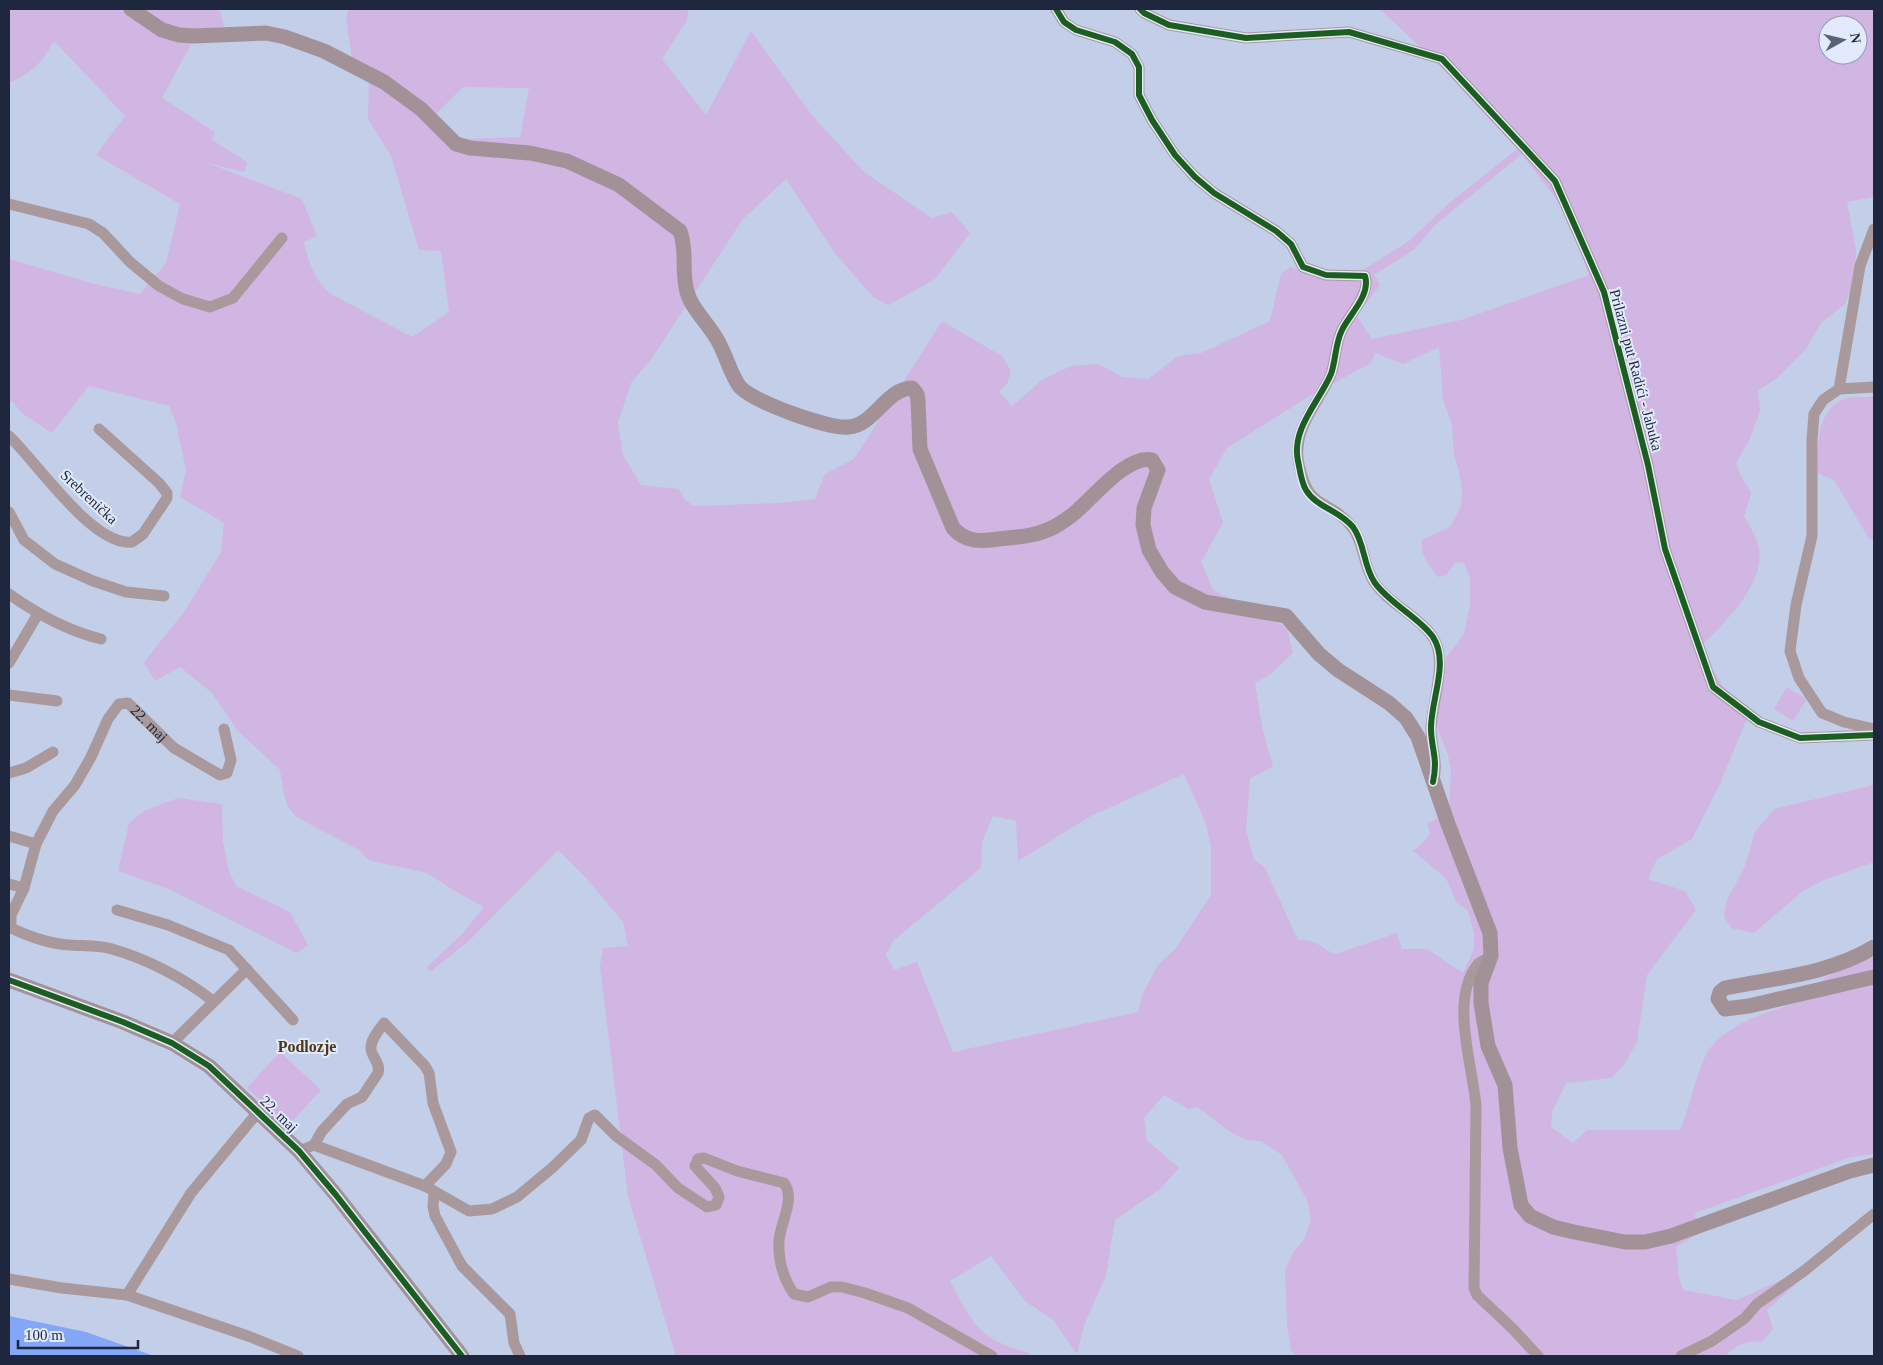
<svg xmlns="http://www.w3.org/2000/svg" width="1883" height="1365" viewBox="0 0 1883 1365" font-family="Georgia,serif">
	<rect width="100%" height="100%" fill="#c3cfe8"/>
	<!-- green -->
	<g fill="#d1b5e3" fill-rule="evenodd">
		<path d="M 9,9 L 220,9 L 225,31 L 192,42 L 162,98 L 215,132 L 212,140 L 247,162 L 244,172 L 207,163 L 302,199 L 317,236 L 304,242 C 308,262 314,278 329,293 L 412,337 L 449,312 L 441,251 L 419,250 L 391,156 L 368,119 L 369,80 L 414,111 L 446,145 L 461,139 L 520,137 L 529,88 L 463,87 L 435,115 L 352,58 L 346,20 L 348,9 L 689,9 L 687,20 L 662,59 L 706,115 L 751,31 L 811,114 L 864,172 L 932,218 L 952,212 L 970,233 L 935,279 L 889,305 L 873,297 L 834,252 L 786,179 L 743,219 L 652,358 L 631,383 L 618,423 L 623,455 L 641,485 L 679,489 L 685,500 L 694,506 L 778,503 L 815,499 L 825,474 L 854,459 L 942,321 L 1002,356 L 1011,371 L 1007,384 L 999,391 L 1012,406 L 1042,380 L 1071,366 L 1099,364 L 1122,377 L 1148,379 L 1178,356 L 1201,353 L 1270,321 L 1281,274 L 1290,267 L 1323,279 L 1346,281 L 1409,241 L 1447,205 L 1517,149 L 1440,66 L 1380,9 L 1874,9 L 1874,197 L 1847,202 L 1856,251 L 1855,281 L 1845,304 L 1821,323 L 1806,349 L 1777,378 L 1758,391 L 1760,411 L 1750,438 L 1736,464 L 1741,476 L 1751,493 L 1744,516 C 1748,524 1755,534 1758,544 C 1768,583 1724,623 1699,648 L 1723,686 L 1749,714 L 1719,786 L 1692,839 L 1657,859 L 1648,879 L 1685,891 L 1696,910 L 1647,975 L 1637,1042 L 1624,1065 L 1611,1078 L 1566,1083 L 1552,1112 L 1551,1127 L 1573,1143 L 1587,1130 L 1680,1130 C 1690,1109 1698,1062 1711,1047 C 1735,1018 1781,1008 1815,998 L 1824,978 L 1874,956 L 1874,1154 L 1851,1157 L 1695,1213 L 1698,1234 L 1676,1247 L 1679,1277 L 1683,1290 L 1737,1300 L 1792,1275 L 1795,1285 L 1767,1310 L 1773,1329 L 1762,1342 C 1747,1340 1735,1345 1726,1356 L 1297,1356 L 1291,1351 L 1287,1323 L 1285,1270 L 1294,1251 L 1304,1239 L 1311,1221 L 1308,1202 L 1282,1155 L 1261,1141 C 1235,1143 1218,1120 1197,1107 L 1188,1109 L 1164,1095 L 1144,1118 L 1147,1140 L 1179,1168 L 1160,1189 L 1115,1220 L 1106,1276 L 1084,1325 L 1077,1354 L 1053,1320 L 1025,1301 L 991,1256 L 950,1281 C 973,1325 979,1339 1029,1353 L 1031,1356 L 676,1356 L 628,1196 L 600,966 L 603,948 L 628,946 L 623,922 L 586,878 L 558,850 L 469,941 L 430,972 L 427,967 L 462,934 L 484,907 L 453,890 L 427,873 L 368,860 L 359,850 L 296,817 L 288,807 L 284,794 L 280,770 L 238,731 L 212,693 L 180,667 L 155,681 L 144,662 L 184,612 L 221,552 L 224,523 L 180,497 L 186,470 L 176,423 L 169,406 L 89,386 L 52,433 L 23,414 L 12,401 L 9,404 L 9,259 L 91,283 L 140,294 L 166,263 L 180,204 L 96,155 L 125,116 L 54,41 C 40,65 34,71 9,83 ZM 1828,25 L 1858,25 L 1858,55 L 1828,55 ZM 1522,154 L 1564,210 L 1589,275 L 1461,320 L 1372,339 L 1357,316 L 1380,285 L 1374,275 L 1415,249 L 1435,225 ZM 1439,347 L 1443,400 L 1452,425 L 1454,456 L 1459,471 L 1462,491 L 1461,506 L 1450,527 L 1422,540 C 1420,555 1429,566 1438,577 L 1446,575 L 1456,562 L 1464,563 L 1470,578 L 1470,606 L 1464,634 L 1446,658 L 1435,723 L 1448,754 L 1451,771 L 1449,812 L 1427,824 L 1430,833 L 1424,842 L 1413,851 L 1446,878 L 1456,902 L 1468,911 L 1474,933 L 1474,949 L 1463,973 L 1427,949 L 1402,949 L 1397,933 L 1336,954 C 1319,948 1320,940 1298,940 L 1265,868 L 1254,859 L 1246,830 L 1250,778 L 1273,767 L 1263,731 L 1255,683 L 1271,674 L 1293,653 L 1287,628 L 1213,590 L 1201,562 L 1223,523 L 1209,479 L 1227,448 L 1308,397 L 1371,363 L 1375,353 L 1403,364 ZM 1184,774 L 1206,824 L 1211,847 L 1211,895 L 1176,948 L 1158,965 L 1142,995 L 1138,1012 L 953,1052 L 917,962 L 894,970 L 886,955 L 893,941 L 981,868 L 982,842 L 993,816 L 1016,821 L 1018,861 L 1091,816 Z"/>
		<path d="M 1874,396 L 1874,540 L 1869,539 L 1834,480 L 1817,473 C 1818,446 1815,409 1847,398 C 1855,396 1866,398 1874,396 Z"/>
		<polygon points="1787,687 1807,699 1793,721 1774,709"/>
		<polygon points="1874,785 1874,862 1824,880 1803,891 1754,933 1731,928 1724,916 1727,900 1745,866 1755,832 1774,809"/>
		<polygon points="178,798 222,804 223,842 229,871 236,886 290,912 308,945 297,953 169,889 118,871 129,823 144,811"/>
		<polygon points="280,1052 321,1090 288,1126 247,1088"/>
	</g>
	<!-- water -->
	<polygon fill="#83a6f7" points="9,1316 86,1332 154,1356 9,1356"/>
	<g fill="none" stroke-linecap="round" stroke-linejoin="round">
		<!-- minor -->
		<g stroke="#aa999c" stroke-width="11">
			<path d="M 1056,9 L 1064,22 L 1076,30 L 1115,42 L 1132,54 L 1139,67 L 1139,95 L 1152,120 L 1175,155 L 1195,177 L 1214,193 L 1276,231 L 1291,244 L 1303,267 L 1326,275 L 1365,276 C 1371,294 1349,315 1342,330 C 1335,344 1336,360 1331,374 C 1319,404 1291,429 1299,464 C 1309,513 1327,496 1352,527 C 1364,542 1363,565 1374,582 C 1389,604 1417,615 1432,636 C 1449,658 1432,702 1431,728 C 1431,748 1438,758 1434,780"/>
			<polyline points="1140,9 1144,13 1169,25 1246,38 1349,32 1442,59 1555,181 1604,292 1648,465 1665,549 1713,687 1759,722 1800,738 1874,735"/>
			<polyline points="9,204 89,224 103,233 130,262 159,286 183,299 210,307 233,298 282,238"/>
			<polyline points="1874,387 1839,389 1823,400 1814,414 1812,440 1812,536 1796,605 1790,651 1799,678 1822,713 1844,722 1874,729"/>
			<polyline points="1839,389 1860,266 1874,229"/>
			<path d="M 9,436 C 36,461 93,547 132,542 L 143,534 L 167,498 L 167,493 L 159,483 L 99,429"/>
			<polyline points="9,512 24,540 55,564 93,581 126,592 164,596"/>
			<path d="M 9,594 C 37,614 68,631 101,639"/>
			<polyline points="9,663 38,614"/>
			<polyline points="9,695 57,701"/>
			<polyline points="9,773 26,768 53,752"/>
			<polyline points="9,836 36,844"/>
			<polyline points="9,884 24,888"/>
			<polyline points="117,910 168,925 229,950 293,1020"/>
			<path d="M 1491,956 C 1487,959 1481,961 1478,964 C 1449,999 1473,1066 1476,1106 L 1474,1288 L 1477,1295 L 1513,1329 L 1538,1356"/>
			<path id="s1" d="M 213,1001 C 184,978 147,959 112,949 C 98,945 84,946 70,945 C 49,944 30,937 11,928 L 11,915 L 24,888 L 36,844 L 53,811 L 75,785 L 91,757 L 108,719 L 119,704 L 128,703 L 174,748 L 220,775 L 227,773 L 231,760 L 224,729"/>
			<polyline points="172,1043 247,969"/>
			<path d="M 314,1145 L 322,1131 L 347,1104 L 362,1097 L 378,1073 C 381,1063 372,1058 371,1049 C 370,1040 379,1030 384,1023 L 425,1066 L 429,1073 L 433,1103 L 451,1152 L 446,1164 L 425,1186"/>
			<path d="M 299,1151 L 314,1145 L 425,1186 L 469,1211 L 492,1209 L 517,1197 L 552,1168 L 581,1140 L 589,1118 L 595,1115 L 616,1136 L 656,1165 L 678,1188 L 707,1207 L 716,1205 L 719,1197 L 715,1188 L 695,1166 L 698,1159 L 704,1158 L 737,1171 L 784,1183 C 796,1199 780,1223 779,1241 C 778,1260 783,1278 794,1294 L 808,1297 L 831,1287 L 842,1287 L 865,1293 L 908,1308 L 992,1356"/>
			<polyline points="434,1193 433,1206 435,1216 462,1266 510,1314 514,1343 520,1356"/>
			<polyline points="9,1279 62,1288 127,1295 248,1336 298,1356"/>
			<polyline points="127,1295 191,1193 258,1112"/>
			<polyline points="1681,1356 1712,1341 1745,1318 1757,1304 1804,1271 1874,1214"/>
		</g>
		<!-- major -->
		<g stroke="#a29298" stroke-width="15">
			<path d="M 131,9 L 162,30 L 179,35 L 194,36 L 266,33 L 285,37 L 324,51 L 384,82 L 421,109 L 456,144 L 470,148 L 530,153 L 567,161 L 619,185 L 680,231 C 687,250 682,268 686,287 C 689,306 705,320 715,336 C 725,350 730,375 740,387 C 754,402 828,429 849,427 C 873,426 887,388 912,388 L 917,394 L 918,400 L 920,449 L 953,528 C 965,542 981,542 998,539 C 1017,537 1037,536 1054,527 C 1063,522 1072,516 1079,509 C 1095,495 1129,454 1152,460 L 1158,470 L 1144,508 L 1143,525 L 1149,550 L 1162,572 L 1175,587 L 1205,602 L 1286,616 L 1319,654 L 1338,670 L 1389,703 L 1406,718 L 1418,737 L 1448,824 L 1490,933 L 1491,956 L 1481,983 L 1481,1003 L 1488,1046 L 1505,1085 L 1510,1148 L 1521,1205 L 1530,1216 L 1553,1227 L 1574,1232 L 1625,1242 L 1645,1242 L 1671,1236 L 1850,1171 L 1874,1165"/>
			<path d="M 1874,947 C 1830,974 1775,978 1725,988 L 1720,992 L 1718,999 L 1725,1009 L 1749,1006 L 1874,977"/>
			<polyline points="9,980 123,1022 172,1043 209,1066 299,1151 336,1195 462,1356"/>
		</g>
		<defs>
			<g id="cycleway">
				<path d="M 1056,9 L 1064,22 L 1076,30 L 1115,42 L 1132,54 L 1139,67 L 1139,95 L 1152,120 L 1175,155 L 1195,177 L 1214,193 L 1276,231 L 1291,244 L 1303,267 L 1326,275 L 1365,276 C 1371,295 1349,315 1342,330 C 1335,344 1336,360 1331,374 C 1319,402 1291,429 1298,461 C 1300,470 1301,482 1306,490 C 1316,507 1339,510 1353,527 C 1365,543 1363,566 1375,583 C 1390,604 1420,618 1433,637 C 1450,663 1430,701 1431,730 C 1432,752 1438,758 1433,782"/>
				<polyline points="1140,9 1144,13 1169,25 1246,38 1349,32 1442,59 1555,181 1604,292 1648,465 1665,549 1713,687 1759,722 1800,738 1874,735"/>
				<polyline points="9,980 123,1022 172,1043 209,1066 299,1151 336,1195 462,1356"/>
			</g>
		</defs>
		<!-- cycleway casing -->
		<use href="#cycleway" stroke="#e2eafc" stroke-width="9"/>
		<!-- cycleway -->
		<use href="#cycleway" stroke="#1b5e20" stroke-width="6"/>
	</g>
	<g text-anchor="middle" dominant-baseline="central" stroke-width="4" stroke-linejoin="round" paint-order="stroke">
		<!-- street labels -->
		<g font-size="15" fill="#1e273d" stroke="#e2eafc">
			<text transform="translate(1636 370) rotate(75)">Prilazni put Radići - Jabuka</text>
			<text transform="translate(89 497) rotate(43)">Srebrenička</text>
			<text stroke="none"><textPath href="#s1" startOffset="509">22. maj</textPath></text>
			<text transform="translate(279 1114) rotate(44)">22. maj</text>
		</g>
		<!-- neighbourhood labels -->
		<g font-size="16" font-weight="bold" fill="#493811" stroke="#e2eafc">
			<text x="307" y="1046">Podlozje</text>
		</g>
	</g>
	<!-- border -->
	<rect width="1883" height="1365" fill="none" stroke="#1e273d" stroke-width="20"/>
	<!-- north arrow -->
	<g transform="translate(1843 40) rotate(82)"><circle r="24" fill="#e2eafc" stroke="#949cb0"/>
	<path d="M0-4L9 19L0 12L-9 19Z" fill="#586279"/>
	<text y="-8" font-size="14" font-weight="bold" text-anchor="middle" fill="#1e273d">N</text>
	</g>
	<!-- scale -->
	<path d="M18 1340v8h120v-8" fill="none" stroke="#1e273d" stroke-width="2.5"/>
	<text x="25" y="1340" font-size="15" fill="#1e273d" stroke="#e2eafc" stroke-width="4" paint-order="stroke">100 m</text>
</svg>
